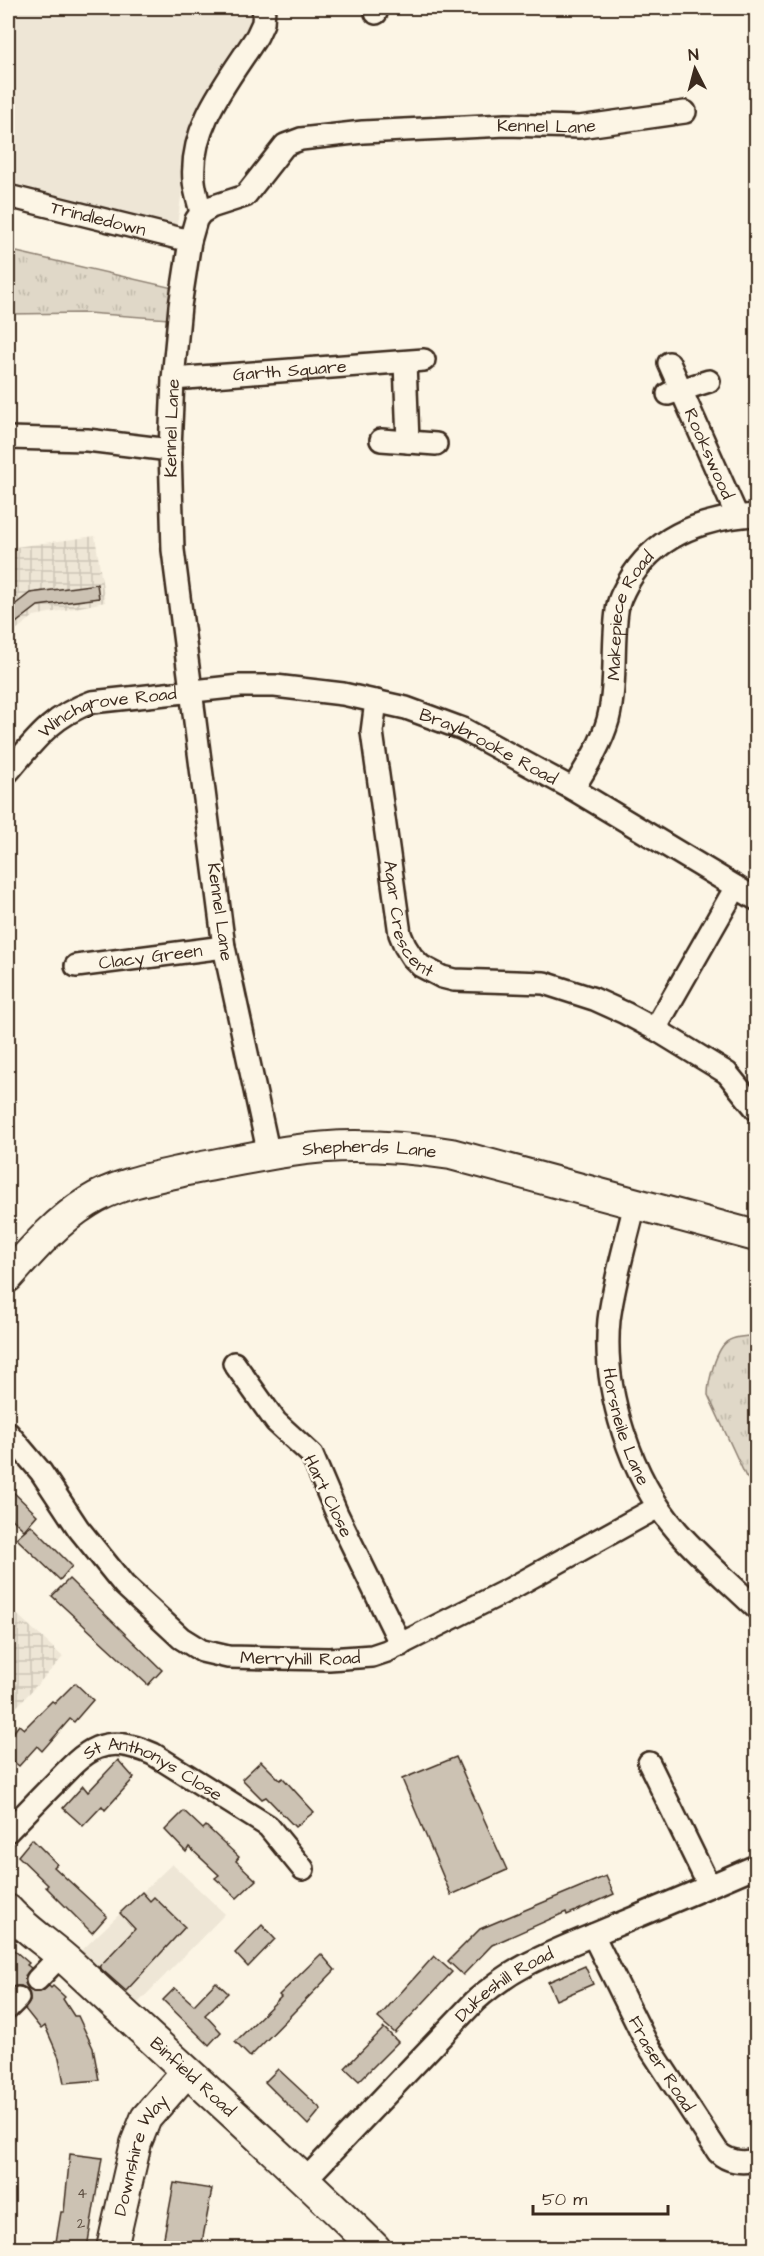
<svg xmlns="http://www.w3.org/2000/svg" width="764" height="2256" viewBox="0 0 764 2256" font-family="'Architects Daughter',sans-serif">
	<defs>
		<pattern id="industrial-grid" width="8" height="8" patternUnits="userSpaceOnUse" patternTransform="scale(1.5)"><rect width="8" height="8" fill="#eee6d6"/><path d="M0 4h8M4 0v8" fill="none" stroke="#cdc5b7"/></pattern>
		<pattern id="park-tufts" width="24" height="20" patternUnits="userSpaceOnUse" patternTransform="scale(1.5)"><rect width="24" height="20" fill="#e0d8c8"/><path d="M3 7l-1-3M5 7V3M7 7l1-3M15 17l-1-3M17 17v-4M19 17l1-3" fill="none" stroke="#c1baab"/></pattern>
	</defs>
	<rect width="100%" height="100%" fill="#fcf5e5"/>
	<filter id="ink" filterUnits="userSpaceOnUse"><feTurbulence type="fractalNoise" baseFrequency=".0167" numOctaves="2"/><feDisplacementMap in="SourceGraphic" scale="12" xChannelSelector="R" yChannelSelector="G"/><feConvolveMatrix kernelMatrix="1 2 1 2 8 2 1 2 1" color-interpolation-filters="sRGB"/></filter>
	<g filter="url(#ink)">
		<!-- built -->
		<g fill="#eee6d6">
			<polygon points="8,8 258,8 257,14 191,126 177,226 8,182"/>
			<polygon points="172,1864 225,1914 135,2006 78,1954"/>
		</g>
		<!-- industrial -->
		<g fill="url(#industrial-grid)">
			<polygon points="95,536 105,602 34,616 8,636 8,548"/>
			<polygon points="8,1606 63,1657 8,1716"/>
		</g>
		<!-- park -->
		<g fill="url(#park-tufts)" stroke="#8e8173" stroke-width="1.5">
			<polygon points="8,250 173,288 169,319 87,313 8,314"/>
			<path d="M 756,1336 L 756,1487 L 746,1477 L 708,1395 C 708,1382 716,1348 728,1341 C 735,1336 748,1336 756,1336 Z"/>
		</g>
		<!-- building -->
		<g fill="#ccc2b3" stroke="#3b2a1e" stroke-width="1.5">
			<polygon points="97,584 99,598 38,606 8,629 8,610 30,593"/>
			<polygon points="8,1487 37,1515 24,1530 8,1515"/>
			<polygon points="31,1525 72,1566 60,1580 16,1538"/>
			<polygon points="69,1579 162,1670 148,1685 52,1596"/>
			<polygon points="75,1683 93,1700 74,1722 70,1719 42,1751 37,1746 19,1766 8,1757 8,1739 19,1725 24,1729 52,1701 55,1703"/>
			<polygon points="456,1757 507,1870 451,1895 402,1779"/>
			<polygon points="118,1760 134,1778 105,1810 102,1806 83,1826 63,1808 83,1786 88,1792"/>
			<polygon points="261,1761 280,1780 283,1778 314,1812 295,1827 266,1797 262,1799 242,1779"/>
			<polygon points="184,1811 203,1829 206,1826 239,1857 236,1861 256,1880 237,1898 215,1878 219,1875 189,1847 186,1852 165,1830"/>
			<polygon points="32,1839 57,1864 54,1867 107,1916 92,1933 46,1887 48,1885 18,1856"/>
			<polygon points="606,1876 614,1894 567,1915 566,1912 492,1945 463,1975 448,1961 480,1929"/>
			<polygon points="142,1892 150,1901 154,1897 185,1927 126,1991 99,1967 135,1929 120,1913"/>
			<polygon points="262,1925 275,1939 248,1967 235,1953"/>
			<polygon points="8,1945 29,1963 27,1965 31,1968 25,1978 28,1989 33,1992 40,1992 49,1986 51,1988 53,1986 65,1997 63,1999 74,2016 78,2016 93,2048 99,2080 64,2083 59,2058 45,2026 41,2029 25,2009 30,2001 27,1989 21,1986 9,1989 8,1987"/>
			<polygon points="321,1954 335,1970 250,2057 235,2042 281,1997 279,1995"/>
			<polygon points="434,1956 452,1972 395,2033 378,2018"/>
			<polygon points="585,1966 593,1984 556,2000 548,1982"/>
			<polygon points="216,1982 228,1993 205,2015 221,2032 209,2045 163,2000 175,1988 194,2005"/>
			<polygon points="384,2028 398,2042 359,2081 345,2068"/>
			<polygon points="278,2069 321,2109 308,2125 265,2082"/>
			<polygon points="70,2154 102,2158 87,2248 55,2248 61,2212 64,2212"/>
			<polygon points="174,2183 212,2189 201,2248 162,2248"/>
		</g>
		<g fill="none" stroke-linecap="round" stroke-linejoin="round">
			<defs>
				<g id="street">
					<polyline points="376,13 377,8"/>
					<path id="s1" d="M 8,196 L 190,241"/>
					<path d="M 201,213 C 199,203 195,192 194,181 C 189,126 229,80 257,36 L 263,23 L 264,8"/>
					<polyline points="405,362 408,442"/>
					<path id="s2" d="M 669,363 L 737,516"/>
					<path id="s3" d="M 173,379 L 424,360"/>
					<polyline points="668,394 709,381"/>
					<polyline points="8,438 87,440 170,450"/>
					<polyline points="381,440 436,444"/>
					<path id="s4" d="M 376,701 L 372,732 L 400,934 L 405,946 L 412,957 L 421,966 L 442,977 L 454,980 L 544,983 L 594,999 L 625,1013 L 655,1029 L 727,1073 L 756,1109"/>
					<path id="s5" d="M 8,772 C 34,741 52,716 92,702 L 240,686 L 275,686 L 343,694 L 406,708 L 463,729 L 573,789 L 756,899"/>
					<path id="s6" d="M 573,789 C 587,766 601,745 608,720 C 617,684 612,647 617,611 C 618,600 624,590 629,581 C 656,534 705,518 756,515"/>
					<path id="s7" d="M 76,966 L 224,947"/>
					<polyline points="655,1029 736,887"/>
					<path id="s8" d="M 269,1155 L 224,947 L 173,550 L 170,450 L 173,379 L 180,306 L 190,241 L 196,220 L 201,213 L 211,207 L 245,196 L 285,145 L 301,139 L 363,132 L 506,125 L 579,127 L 685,112"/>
					<path id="s9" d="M 635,1204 C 626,1242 614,1281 609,1320 C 602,1390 631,1479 678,1532 C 702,1559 730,1583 756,1608"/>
					<polyline points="234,1363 276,1422 312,1455 337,1514 401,1645"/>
					<path id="s10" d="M 8,1433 L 41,1472 L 78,1528 L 124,1585 L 181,1638 L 202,1651 L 228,1657 L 329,1659 L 372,1656 L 387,1651 L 510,1589 L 658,1507"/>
					<polyline points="649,1763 709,1886"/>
					<path id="s11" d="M 8,1831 C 23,1816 38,1800 53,1785 C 87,1749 103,1732 153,1754 L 268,1826 L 303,1869"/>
					<path id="s12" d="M 593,1935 L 646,2042 L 718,2152 C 728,2162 744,2164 756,2159"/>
					<polyline points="37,1980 61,1955"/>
					<polyline points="8,2008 18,1998"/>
					<path id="s13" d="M 306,2179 L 475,2001 C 517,1963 560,1949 612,1927 C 660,1907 708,1887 756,1866"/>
				</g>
				<g id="secondary">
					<path id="s14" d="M 8,1277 C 32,1250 57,1221 88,1202 C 118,1183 157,1177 192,1169 C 245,1159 300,1146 355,1146 C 387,1146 419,1149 451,1154 L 756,1236"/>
					<path id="s15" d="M 8,1910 C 27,1931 52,1946 73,1966 C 174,2061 278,2151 375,2248"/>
					<path id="s16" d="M 112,2248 L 136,2143 L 146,2118 L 186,2072"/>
				</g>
			</defs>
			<!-- street casing -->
			<use href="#street" stroke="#3b2a1e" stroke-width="26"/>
			<!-- secondary casing -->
			<use href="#secondary" stroke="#3b2a1e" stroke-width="34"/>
			<!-- street -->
			<use href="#street" stroke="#fcf5e5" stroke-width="21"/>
			<!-- secondary -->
			<use href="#secondary" stroke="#fcf5e5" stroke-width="30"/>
		</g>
	</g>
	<g text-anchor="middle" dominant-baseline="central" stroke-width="5" stroke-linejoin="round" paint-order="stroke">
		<!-- number labels -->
		<g font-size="15" fill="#5f5043">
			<text x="82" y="2193">4</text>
			<text x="81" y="2223">2</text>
		</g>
		<!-- street labels -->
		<g font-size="18" fill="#3b2a1e" stroke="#fcf5e5">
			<text stroke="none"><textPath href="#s8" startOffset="1329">Kennel Lane</textPath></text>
			<text stroke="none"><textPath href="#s1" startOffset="93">Trindledown</textPath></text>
			<text stroke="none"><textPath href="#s3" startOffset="117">Garth Square</textPath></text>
			<text stroke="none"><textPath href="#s8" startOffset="735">Kennel Lane</textPath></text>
			<text stroke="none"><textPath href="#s2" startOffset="99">Rookswood</textPath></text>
			<text stroke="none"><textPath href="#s6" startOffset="186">Makepiece Road</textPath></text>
			<text stroke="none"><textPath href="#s5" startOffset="123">Winchgrove Road</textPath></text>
			<text stroke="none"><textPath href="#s5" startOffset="519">Braybrooke Road</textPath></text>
			<text transform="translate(220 912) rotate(82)">Kennel Lane</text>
			<text stroke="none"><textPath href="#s4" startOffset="224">Agar Crescent</textPath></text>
			<text stroke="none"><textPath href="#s7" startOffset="75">Clacy Green</textPath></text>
			<text stroke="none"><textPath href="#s14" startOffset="399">Shepherds Lane</textPath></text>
			<text stroke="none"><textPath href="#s9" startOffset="228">Horsneile Lane</textPath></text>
			<text transform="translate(328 1496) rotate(64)">Hart Close</text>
			<text stroke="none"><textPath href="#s10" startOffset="393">Merryhill Road</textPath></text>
			<text stroke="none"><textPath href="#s11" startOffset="184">St Anthonys Close</textPath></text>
			<text stroke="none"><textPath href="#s13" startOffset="279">Dukeshill Road</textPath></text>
			<text stroke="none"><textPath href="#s12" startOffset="146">Fraser Road</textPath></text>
			<text stroke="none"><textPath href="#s15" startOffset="249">Binfield Road</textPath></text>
			<text stroke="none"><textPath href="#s16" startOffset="98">Downshire Way</textPath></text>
		</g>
	</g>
	<!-- margin -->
	<rect width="764" height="2256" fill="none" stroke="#fcf5e5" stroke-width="30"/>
	<rect x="15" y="15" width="734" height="2226" fill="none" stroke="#3b2a1e" stroke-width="2" filter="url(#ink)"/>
	<!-- north arrow -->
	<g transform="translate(695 69) rotate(354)" stroke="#fcf5e5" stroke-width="4.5" paint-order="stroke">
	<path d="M0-4.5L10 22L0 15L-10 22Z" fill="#3b2a1e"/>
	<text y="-9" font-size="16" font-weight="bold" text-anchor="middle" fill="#3b2a1e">N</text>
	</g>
	<!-- scale -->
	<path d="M533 2205v9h135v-9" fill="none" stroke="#3b2a1e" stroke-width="3"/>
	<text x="542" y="2205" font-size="18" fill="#3b2a1e" stroke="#fcf5e5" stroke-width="4.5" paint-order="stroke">50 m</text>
</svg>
